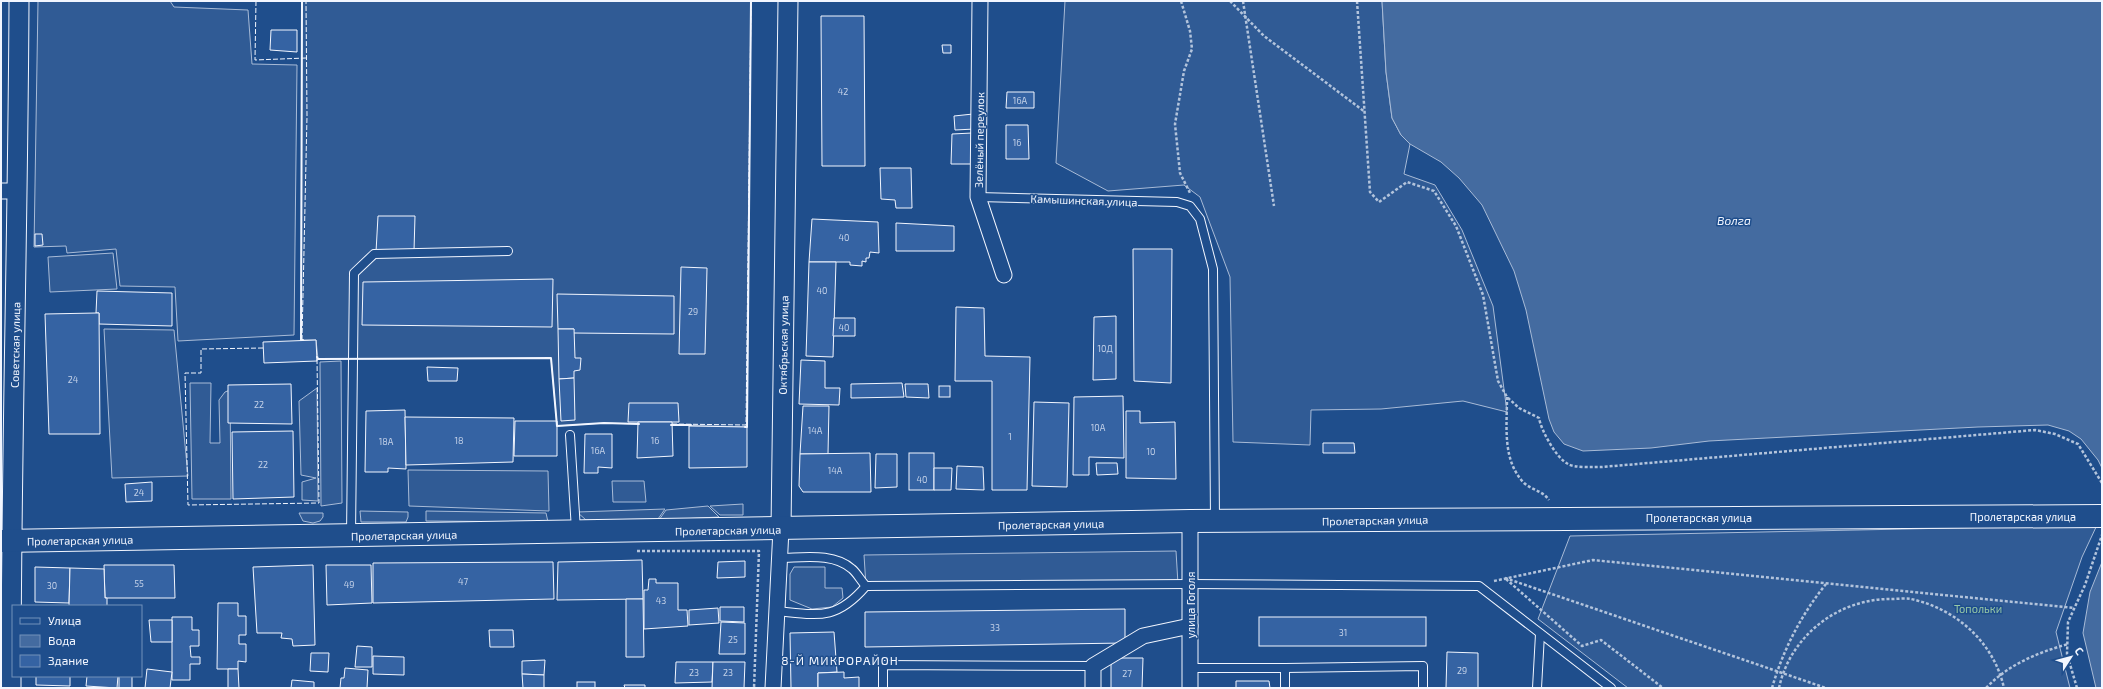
<svg xmlns="http://www.w3.org/2000/svg" width="2103" height="689" viewBox="0 0 2103 689" font-family="'Exo 2',sans-serif">
	<rect width="100%" height="100%" fill="#1f4e8c"/>
	<!-- built -->
	<g fill="#305b95" stroke="#a8bbd7">
		<polygon points="38,1 170,1 174,7 248,10 252,64 297,65 294,335 178,341 175,287 120,286 116,249 67,253 66,246 34,247"/>
		<polygon points="302,1 751,1 747,427 604,423 557,426 551,358 318,359 316,340 301,340"/>
		<polygon points="1065,1 1382,1 1386,72 1392,118 1401,135 1410,144 1404,174 1435,185 1462,230 1493,306 1507,412 1463,401 1381,409 1311,410 1310,445 1233,442 1230,277 1200,197 1184,185 1108,191 1056,163"/>
		<polygon points="113,253 117,289 50,292 48,257"/>
		<polygon points="104,329 174,330 188,476 112,478"/>
		<polygon points="341,361 342,503 321,506 320,362"/>
		<polygon points="190,383 211,383 210,443 220,443 219,400 225,392 230,390 231,499 192,499"/>
		<polygon points="317,388 318,501 302,500 302,482 316,478 301,475 299,401"/>
		<polygon points="408,470 548,471 549,511 409,506"/>
		<polygon points="612,481 644,481 646,502 613,502"/>
		<polygon points="743,504 743,515 720,515 710,506"/>
		<polygon points="708,506 719,517 659,520 666,510"/>
		<polygon points="665,509 658,519 586,520 577,512"/>
		<polygon points="360,511 408,512 408,517 406,522 361,522"/>
		<polygon points="426,511 546,513 548,522 426,521"/>
		<polygon points="299,513 323,513 323,517 320,521 313,523 303,521"/>
		<polygon points="2097,525 2082,557 2056,632 2070,688 1628,688 1538,619 1570,536"/>
		<polygon points="1176,551 1178,584 866,586 864,555"/>
		<polygon points="794,567 825,567 825,588 842,588 843,598 832,607 812,609 790,600 790,574"/>
	</g>
	<!-- water -->
	<g fill="#446ba0" stroke="#a8bbd7">
		<polygon points="1382,1 2102,1 2102,468 2098,460 2081,439 2069,431 2048,425 1978,427 1709,441 1651,448 1583,451 1564,444 1554,432 1549,419 1526,310 1514,271 1482,205 1459,178 1441,162 1410,144 1401,135 1392,118 1386,72"/>
		<polygon points="2102,562 2102,688 2096,688 2083,633 2090,592"/>
	</g>
	<!-- building -->
	<g fill="#3563a3" stroke="#f2f6ff">
		<polygon points="821,16 864,16 865,166 822,166"/>
		<polygon points="271,30 297,30 297,52 270,50"/>
		<polygon points="942,45 951,45 951,53 943,53"/>
		<polygon points="1007,92 1034,92 1034,108 1006,108"/>
		<polygon points="973,114 975,129 955,130 954,116"/>
		<polygon points="1006,125 1028,125 1029,159 1006,159"/>
		<polygon points="972,133 972,164 951,164 952,134"/>
		<polygon points="880,168 911,168 912,208 896,208 895,200 881,199"/>
		<polygon points="378,216 415,216 414,251 376,252"/>
		<polygon points="812,219 878,222 879,253 870,252 869,258 866,258 866,262 862,261 862,266 850,265 850,262 809,262"/>
		<polygon points="896,223 954,226 954,251 896,251"/>
		<polygon points="35,234 42,234 43,245 35,246"/>
		<polygon points="1133,249 1172,249 1171,383 1134,381"/>
		<polygon points="809,262 836,262 833,357 806,356"/>
		<polygon points="681,267 707,268 705,354 679,354"/>
		<polygon points="553,279 552,327 362,325 363,282"/>
		<polygon points="97,291 172,293 172,326 99,324 99,313 96,313"/>
		<polygon points="557,294 674,296 674,334 573,333 574,329 558,329"/>
		<polygon points="956,307 984,308 985,356 1030,357 1027,490 992,490 992,381 955,381"/>
		<polygon points="96,313 99,313 100,434 49,434 45,314"/>
		<polygon points="1116,316 1116,379 1093,380 1094,317"/>
		<polygon points="834,318 855,318 855,336 833,336"/>
		<polygon points="558,329 574,329 575,358 581,358 580,370 574,371 574,378 559,379"/>
		<polygon points="316,340 317,361 264,363 263,342"/>
		<polygon points="801,360 825,361 825,388 840,388 839,405 799,404"/>
		<polygon points="427,367 458,368 457,381 428,381"/>
		<polygon points="574,378 575,420 561,421 559,379"/>
		<polygon points="902,383 904,397 851,398 851,384"/>
		<polygon points="291,384 292,424 228,423 228,385"/>
		<polygon points="905,384 928,384 929,398 906,397"/>
		<rect x="939" y="386" width="11" height="11"/>
		<polygon points="1123,396 1124,458 1089,457 1089,475 1073,475 1074,397"/>
		<polygon points="1034,402 1069,403 1067,487 1032,486"/>
		<polygon points="629,403 678,403 679,422 628,422"/>
		<polygon points="803,406 829,406 828,454 800,454"/>
		<polygon points="405,410 406,469 388,468 388,472 365,472 366,411"/>
		<polygon points="1126,411 1140,411 1140,423 1175,422 1176,479 1126,478"/>
		<polygon points="405,417 514,418 513,462 406,465"/>
		<polygon points="515,421 557,421 557,456 514,456"/>
		<polygon points="638,422 672,422 673,456 637,458"/>
		<polygon points="689,426 747,427 747,467 689,468"/>
		<polygon points="293,431 294,497 233,499 232,432"/>
		<polygon points="585,434 612,434 612,468 598,467 598,473 584,473"/>
		<polygon points="1323,443 1354,443 1355,453 1323,453"/>
		<polygon points="870,453 871,492 803,492 799,486 800,454"/>
		<rect x="909" y="453" width="25" height="37"/>
		<polygon points="876,454 897,454 897,487 875,488"/>
		<polygon points="1096,463 1117,463 1118,474 1097,475"/>
		<polygon points="957,466 983,467 984,490 956,489"/>
		<polygon points="934,468 952,468 951,490 934,490"/>
		<polygon points="152,482 152,501 126,502 125,484"/>
		<polygon points="642,560 643,599 557,600 558,562"/>
		<polygon points="745,561 745,577 717,578 718,562"/>
		<polygon points="553,562 554,599 373,603 373,563"/>
		<polygon points="104,565 174,565 175,598 105,598"/>
		<polygon points="313,565 315,645 293,646 292,639 281,638 282,633 257,633 253,567"/>
		<polygon points="326,565 371,565 372,603 327,605"/>
		<polygon points="35,567 70,568 69,603 35,602"/>
		<polygon points="70,568 104,569 105,598 107,598 107,606 69,606"/>
		<polygon points="649,579 656,579 656,583 678,583 678,610 687,610 688,626 644,629 644,590 648,590"/>
		<polygon points="626,599 643,599 644,657 626,657"/>
		<polygon points="218,603 238,603 238,616 246,616 246,635 239,635 239,644 246,644 246,662 238,661 238,669 217,669"/>
		<polygon points="720,607 744,607 744,622 720,621"/>
		<polygon points="718,608 719,623 689,625 689,610"/>
		<polygon points="1125,609 1125,643 865,647 865,612"/>
		<polygon points="172,617 192,617 192,630 199,630 199,646 190,646 191,657 200,657 200,664 190,664 190,680 172,680"/>
		<rect x="1259" y="617" width="167" height="29"/>
		<polygon points="149,620 172,620 172,642 151,642"/>
		<polygon points="721,622 745,623 745,654 719,654"/>
		<polygon points="489,630 513,630 514,647 490,647"/>
		<polygon points="834,632 837,672 818,673 818,688 791,688 790,633"/>
		<polygon points="357,646 372,647 372,667 355,667"/>
		<polygon points="1447,652 1478,653 1478,688 1446,688"/>
		<polygon points="311,653 329,653 328,672 310,671"/>
		<polygon points="373,656 404,657 404,675 373,674"/>
		<polygon points="1111,658 1143,658 1142,688 1111,688"/>
		<polygon points="545,660 544,675 522,674 522,661"/>
		<polygon points="676,662 713,662 712,682 675,683"/>
		<polygon points="713,662 745,662 744,688 712,688"/>
		<polygon points="345,668 368,670 367,688 340,688 341,678 344,678"/>
		<polygon points="147,669 172,672 170,688 145,688"/>
		<polygon points="228,669 238,669 239,688 228,688"/>
		<polygon points="844,672 844,678 859,677 859,688 818,688 818,673"/>
		<polygon points="522,674 544,675 544,688 523,688"/>
		<polygon points="36,676 70,676 70,686 36,685"/>
		<polygon points="87,676 118,676 117,688 86,686"/>
		<rect x="119" y="676" width="13" height="12"/>
		<polygon points="292,680 314,682 314,688 291,688"/>
		<polygon points="1236,681 1269,681 1270,688 1236,688"/>
		<rect x="577" y="682" width="18" height="6"/>
		<polygon points="624,685 645,685 645,688 625,688"/>
	</g>
	<g fill="none" stroke-linecap="round" stroke-linejoin="round">
		<defs>
			<g id="service">
				<polyline points="978,197 1177,202 1190,206 1200,219 1213,269 1215,519"/>
				<polyline points="570,435 576,530"/>
				<polyline points="351,535 354,273 374,254 508,251"/>
				<path d="M 779,558 C 802,558 833,552 852,569 C 857,573 861,581 866,586"/>
				<path d="M 777,611 C 818,615 836,621 866,586 L 1190,584 L 1479,586 L 1611,688"/>
				<polyline points="1190,668 1285,668 1285,688"/>
				<polyline points="1285,668 1423,666 1423,688"/>
				<polyline points="883,688 883,665 1093,666"/>
				<polyline points="1537,688 1540,634"/>
			</g>
			<g id="minor">
				<polyline points="980,1 978,197 1004,275"/>
				<polyline points="1,191 18,191"/>
				<polyline points="773,688 781,529"/>
				<polyline points="1093,688 1093,666 1143,636 1190,626"/>
				<polyline points="1190,688 1190,521"/>
			</g>
			<g id="tertiary">
				<polyline points="781,529 788,1"/>
				<path d="M 11,688 C 11,459 18,230 19,1"/>
			</g>
			<polyline id="primary" points="1,541 1190,521 2102,516"/>
		</defs>
		<!-- service casing -->
		<use href="#service" stroke="#f2f6ff" stroke-width="10"/>
		<!-- minor casing -->
		<use href="#minor" stroke="#f2f6ff" stroke-width="17"/>
		<!-- tertiary casing -->
		<use href="#tertiary" stroke="#f2f6ff" stroke-width="21"/>
		<!-- primary casing -->
		<use href="#primary" stroke="#f2f6ff" stroke-width="24"/>
		<!-- path -->
		<g stroke="#b3c4dc" stroke-width="2.5" stroke-dasharray="3 2" stroke-linecap="butt">
			<polyline points="1181,1 1190,31 1192,49 1184,71 1175,124 1180,173 1190,193"/>
			<polyline points="1230,1 1264,36 1365,112"/>
			<polyline points="1243,1 1274,206"/>
			<path d="M 1357,1 L 1370,192 L 1379,202 L 1407,182 L 1434,191 L 1456,226 L 1483,295 L 1498,381 L 1507,397 L 1519,408 L 1539,418 C 1541,430 1556,458 1568,464 C 1574,468 1594,467 1602,467 L 2035,430 L 2055,434 L 2078,444 L 2102,483"/>
			<path d="M 1507,397 C 1507,427 1502,460 1524,483 C 1532,490 1543,491 1549,500"/>
			<polyline points="637,551 759,551 754,688"/>
			<polyline points="1505,578 1826,688"/>
			<polyline points="1506,579 1582,646 1601,640 1663,688"/>
			<polyline points="1494,581 1593,560 2074,608"/>
			<path d="M 1772,688 C 1783,650 1801,615 1826,584"/>
			<path d="M 1779,688 C 1790,636 1838,599 1890,599 C 1897,599 1905,598 1911,599 C 1957,609 1994,643 2004,688"/>
			<path d="M 1986,688 C 2009,664 2037,653 2068,644"/>
			<polyline points="2077,688 2067,654 2068,622 2085,585 2102,535"/>
		</g>
		<!-- service -->
		<use href="#service" stroke="#1f4e8c" stroke-width="8"/>
		<!-- minor -->
		<use href="#minor" stroke="#1f4e8c" stroke-width="15"/>
		<!-- tertiary -->
		<use href="#tertiary" stroke="#1f4e8c" stroke-width="19"/>
		<!-- primary -->
		<use href="#primary" stroke="#1f4e8c" stroke-width="22"/>
		<!-- fence -->
		<g stroke="#f2f6ff" stroke-width="1" stroke-dasharray="5 2" stroke-linecap="butt">
			<polyline points="256,1 255,60 306,58"/>
			<polyline points="302,340 307,116 306,1"/>
			<polyline points="263,348 201,349 201,373 185,373 188,505 319,503 317,359"/>
			<polyline points="672,424 746,425 751,1"/>
		</g>
		<!-- wall -->
		<g stroke="#f2f6ff" stroke-width="2">
			<polyline points="302,1 301,340 303,340"/>
			<polyline points="317,357 318,359 551,358 557,426 604,423 639,424"/>
			<polyline points="671,425 691,425"/>
			<polyline points="745,427 747,427 751,1"/>
		</g>
	</g>
	<g text-anchor="middle" dominant-baseline="central" stroke-width="3" stroke-linejoin="round" paint-order="stroke">
		<!-- number labels -->
		<g font-size="9" fill="#c3d1e8">
			<text x="843" y="91">42</text>
			<text x="1020" y="100">16А</text>
			<text x="1017" y="142">16</text>
			<text x="844" y="237">40</text>
			<text x="822" y="290">40</text>
			<text x="693" y="311">29</text>
			<text x="844" y="327">40</text>
			<text x="1105" y="348">10Д</text>
			<text x="73" y="379">24</text>
			<text x="259" y="404">22</text>
			<text x="1098" y="427">10А</text>
			<text x="815" y="430">14А</text>
			<text x="1010" y="436">1</text>
			<text x="459" y="440">18</text>
			<text x="655" y="440">16</text>
			<text x="386" y="441">18А</text>
			<text x="598" y="450">16А</text>
			<text x="1151" y="451">10</text>
			<text x="263" y="464">22</text>
			<text x="835" y="470">14А</text>
			<text x="922" y="479">40</text>
			<text x="139" y="492">24</text>
			<text x="463" y="581">47</text>
			<text x="139" y="583">55</text>
			<text x="349" y="584">49</text>
			<text x="52" y="585">30</text>
			<text x="661" y="600">43</text>
			<text x="995" y="627">33</text>
			<text x="1343" y="632">31</text>
			<text x="733" y="639">25</text>
			<text x="1462" y="670">29</text>
			<text x="694" y="672">23</text>
			<text x="728" y="672">23</text>
			<text x="1127" y="673">27</text>
		</g>
		<!-- street labels -->
		<g font-size="11" fill="#f2f6ff" stroke="#1f4e8c">
			<text transform="translate(979 140) rotate(-89)">Зелёный переулок</text>
			<text transform="translate(1084 200) rotate(2)">Камышинская улица</text>
			<text transform="translate(15 345) rotate(-89)">Советская улица</text>
			<text transform="translate(783 345) rotate(-89)">Октябрьская улица</text>
			<text x="2023" y="516">Пролетарская улица</text>
			<text x="1699" y="517">Пролетарская улица</text>
			<text transform="translate(1375 520) rotate(-1)">Пролетарская улица</text>
			<text transform="translate(1051 524) rotate(-1)">Пролетарская улица</text>
			<text transform="translate(728 530) rotate(-1)">Пролетарская улица</text>
			<text transform="translate(404 535) rotate(-1)">Пролетарская улица</text>
			<text transform="translate(80 540) rotate(-1)">Пролетарская улица</text>
			<text transform="translate(1190 605) rotate(-90)">улица Гоголя</text>
		</g>
		<!-- park labels -->
		<g font-size="11" fill="#97c8a6" stroke="#1f4e8c">
			<text x="1978" y="608">Топольки</text>
		</g>
		<!-- water labels -->
		<g font-size="12" font-style="italic" fill="#f2f6ff" stroke="#1f4e8c">
			<text x="1734" y="220">Волга</text>
		</g>
		<!-- neighbourhood labels -->
		<g font-size="12" letter-spacing="1" fill="#f2f6ff" stroke="#1f4e8c">
			<text x="840" y="660">8-Й МИКРОРАЙОН</text>
		</g>
	</g>
	<!-- border -->
	<rect width="2103" height="689" fill="none" stroke="#f2f6ff" stroke-width="4"/>
	<!-- legend -->
	<rect x="12" y="605" width="130" height="72" fill="#1f4e8c" stroke="#7391ba"/>
	<rect x="20" y="618" width="20" height="6" fill="#1f4e8c" stroke="#7391ba"/>
	<text x="48" y="625" font-size="12" fill="#f2f6ff">Улица</text>
	<rect x="20" y="635" width="20" height="12" fill="#446ba0" stroke="#7391ba"/>
	<text x="48" y="645" font-size="12" fill="#f2f6ff">Вода</text>
	<rect x="20" y="655" width="20" height="12" fill="#3563a3" stroke="#7391ba"/>
	<text x="48" y="665" font-size="12" fill="#f2f6ff">Здание</text>
	<!-- north arrow -->
	<g transform="translate(2071 657) rotate(54)" stroke="#1f4e8c" stroke-width="3" paint-order="stroke">
	<path d="M0-3L7 15L0 10L-7 15Z" fill="#f2f6ff"/>
	<text y="-6" font-size="11" font-weight="bold" text-anchor="middle" fill="#f2f6ff">С</text>
	</g>
</svg>
